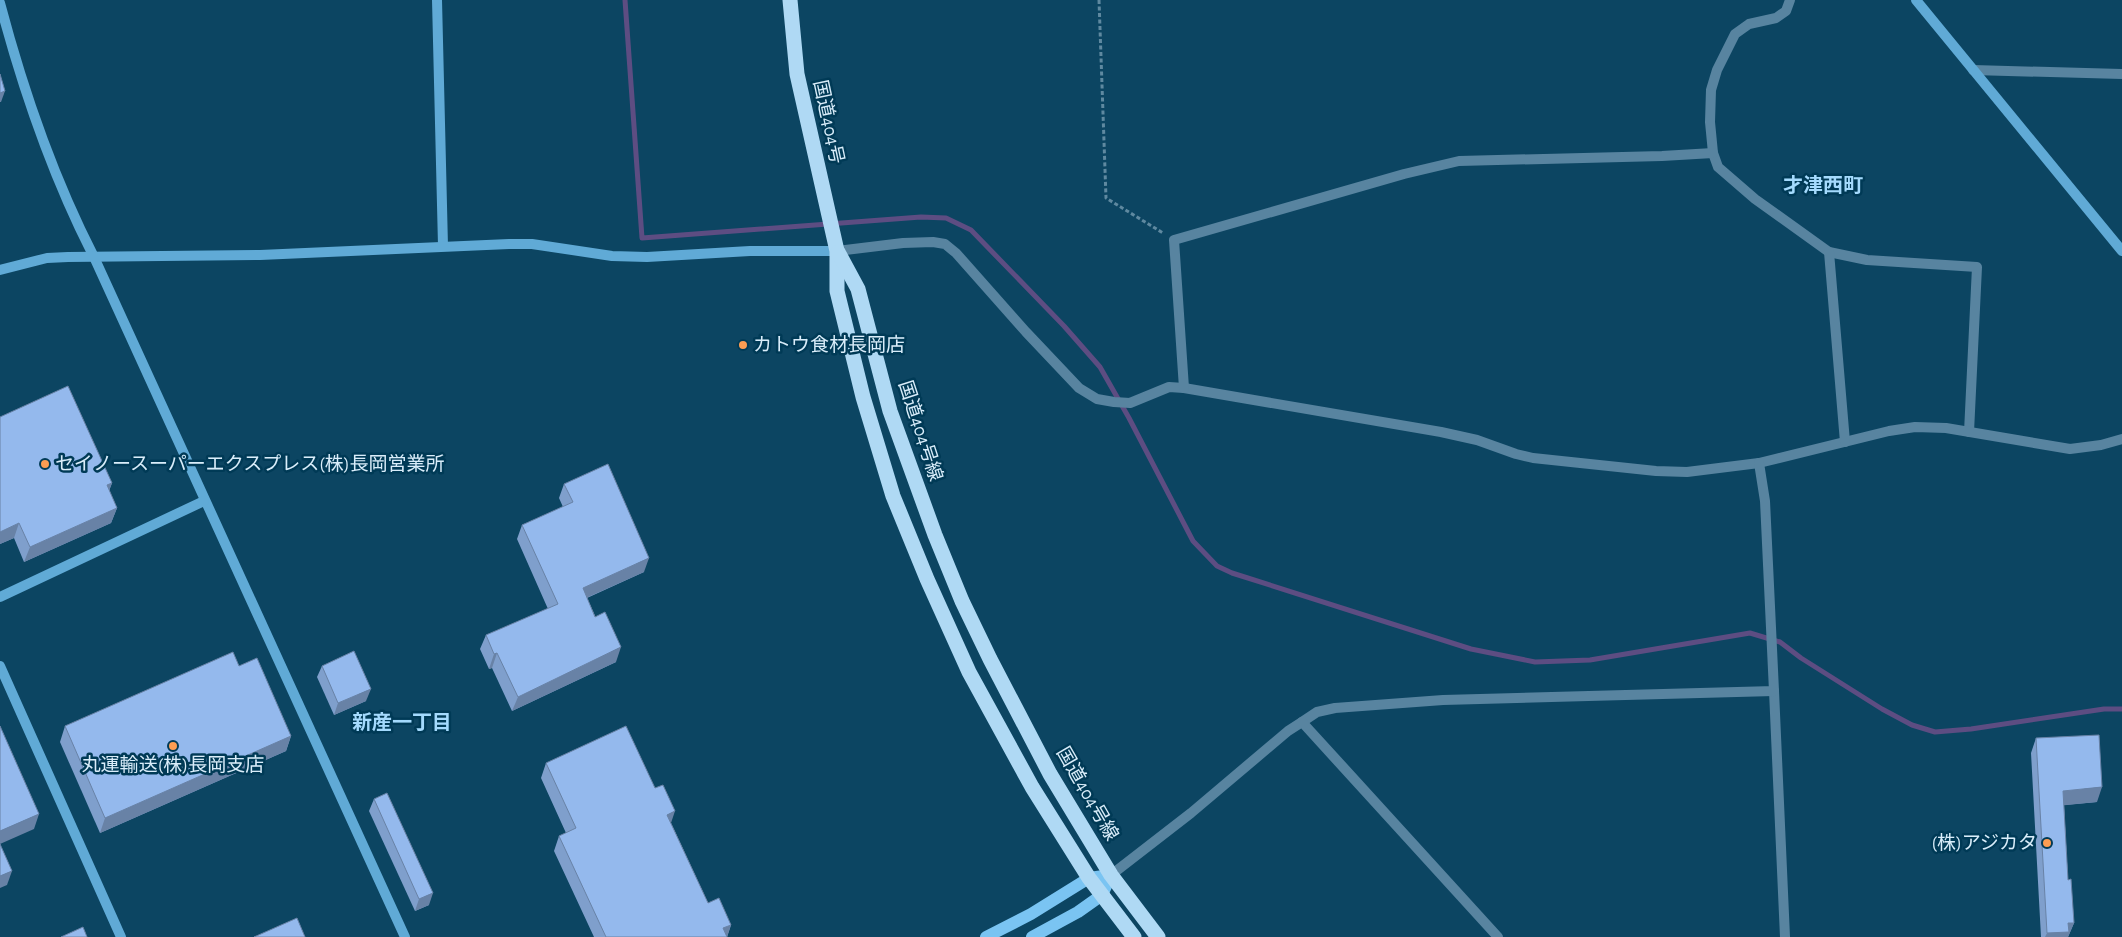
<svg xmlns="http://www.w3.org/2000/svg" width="2122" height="937" viewBox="0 0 2122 937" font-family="'Alegreya Sans','Noto Sans JP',sans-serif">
	<rect width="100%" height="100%" fill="#0c4562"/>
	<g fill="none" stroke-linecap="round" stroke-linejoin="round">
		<!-- stream -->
		<polyline stroke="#5d4d82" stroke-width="5" points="625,0 642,238 921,217 946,218 971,230 1064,326 1100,367 1129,418 1193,541 1217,566 1232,573 1471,649 1535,662 1590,660 1750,633 1780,642 1801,658 1882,709 1912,725 1935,732 1971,729 2104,709 2122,709"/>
		<!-- path -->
		<polyline stroke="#5f89a0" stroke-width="3" stroke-dasharray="4 2.5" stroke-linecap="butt" points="1099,0 1106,198 1163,233"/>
		<!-- street -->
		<g stroke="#5884a0" stroke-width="10">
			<polyline points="1790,0 1786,11 1776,18 1749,24 1735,34 1717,70 1711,90 1710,122 1713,153 1718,167 1755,199 1829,252 1867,260 1977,267 1969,432"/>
			<polyline points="1973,70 2122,74"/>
			<polyline points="837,251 903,243 933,242 945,244 956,253 1026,332 1079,388 1097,399 1114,402 1130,403 1169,387 1184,388 1441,432 1477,440 1516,454 1533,458 1656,471 1687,472 1759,463 1889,431 1915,427 1946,428 2070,449 2101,445 2122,439"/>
			<polyline points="1829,252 1845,442"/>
			<polyline points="1184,388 1174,240 1404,174 1459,161 1662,156 1713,153"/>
			<polyline points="1774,691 1785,937"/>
			<polyline points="1302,722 1317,712 1335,708 1443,700 1774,691 1765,501 1759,463"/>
			<polyline points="1111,875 1191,813 1288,731 1302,722 1498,937"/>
		</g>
		<!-- secondary -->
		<g stroke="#60aad6" stroke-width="10">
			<polyline points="437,0 443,246"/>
			<polyline points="1916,0 2122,251"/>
			<path d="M 0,3 C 23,90 53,177 94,257 L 405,937"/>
			<polyline points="0,270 47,258 68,257 260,255 509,244 532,244 612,256 647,257 750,251 837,251"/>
			<polyline points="0,597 204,501"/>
			<polyline points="0,666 121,937"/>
		</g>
		<!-- primary -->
		<g stroke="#7ac4f2" stroke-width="12">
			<polyline points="986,937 1031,914 1089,878 1111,875"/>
			<polyline points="1032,937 1078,912 1102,895 1111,875"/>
		</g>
		<!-- highway -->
		<g stroke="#afd9f4" stroke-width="15">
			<polyline points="790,0 797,74 837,251 837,291 863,397 893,496 927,579 969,672 1032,787 1089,878 1134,937"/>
			<polyline points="838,252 858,289 890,411 935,535 962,601 990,659 1050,774 1111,875 1158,937"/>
		</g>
	</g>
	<!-- wall -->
	<g fill="#7f9fcc">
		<polygon points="0,417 112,483 109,491 117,508 111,523 24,562 14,538 0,544"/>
		<polygon points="564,484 644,572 587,598 616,662 512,711 492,668 489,669 480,649 486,635 548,609 517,539 522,525 563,507 559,498"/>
		<polygon points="239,666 291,736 286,751 100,833 60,742 65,726"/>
		<polygon points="322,666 366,701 334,715 317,677"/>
		<polygon points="2036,738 2097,802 2064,805 2068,880 2074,923 2068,937 2041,937 2031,753"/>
		<polygon points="546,763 671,823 708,903 731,925 727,937 594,937 554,851 559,836 566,833 541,778"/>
		<polygon points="374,799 429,905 415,911 369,811"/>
	</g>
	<!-- shaded-wall -->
	<g fill="#6882a6">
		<polygon points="5,91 1,102 0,102 0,93"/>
		<polygon points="112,483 106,498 107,485"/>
		<polygon points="117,508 111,523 24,562 30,547"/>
		<polygon points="19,523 14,538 0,544 0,532"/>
		<polygon points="649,558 644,572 577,602 583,588"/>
		<polygon points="621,647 616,662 512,711 518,697"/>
		<polygon points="497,653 492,668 489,669 494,654"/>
		<polygon points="371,689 366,701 334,715 338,703"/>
		<polygon points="291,736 286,751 100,833 105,818"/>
		<polygon points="2102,787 2097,802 2057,806 2063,791"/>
		<polygon points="675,811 670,826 667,815"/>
		<polygon points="39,814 34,829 0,844 0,831"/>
		<polygon points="12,871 7,885 0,888 0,876"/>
		<polygon points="433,893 429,905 415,911 419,899"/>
		<polygon points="2068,923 2074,923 2068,937 2045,937 2047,933"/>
		<polygon points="731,925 727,937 723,928"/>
	</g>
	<!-- building -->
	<g fill="#94b9ed" stroke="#6882a6">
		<polygon points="0,74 5,91 0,93"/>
		<polygon points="68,386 112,483 107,485 117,508 30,547 19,523 0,532 0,417"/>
		<polygon points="608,464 649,558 583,588 595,617 605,612 621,647 518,697 497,653 494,654 486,635 558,604 522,525 573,502 564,484"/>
		<polygon points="354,651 371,689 338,703 322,666"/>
		<polygon points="233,652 239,666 257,658 291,736 105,818 65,726"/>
		<polygon points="0,726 39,814 0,831"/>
		<polygon points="626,726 655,788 663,785 675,811 667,815 708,903 719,898 731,925 723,928 727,937 606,937 559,836 576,828 546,763"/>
		<polygon points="2099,735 2102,787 2063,791 2068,880 2071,879 2074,923 2068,923 2069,932 2047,933 2036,738"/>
		<polygon points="387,793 433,893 419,899 374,799"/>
		<polygon points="0,844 12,871 0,876"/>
		<polygon points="297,918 305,937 254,937"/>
		<polygon points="83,927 87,937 61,937"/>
	</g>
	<!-- markers -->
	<g fill="#fc9d53" stroke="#003a56" stroke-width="2">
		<circle cx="743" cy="345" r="5"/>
		<circle cx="45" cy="464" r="5"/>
		<circle cx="173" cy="746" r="5"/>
		<circle cx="2047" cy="843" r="5"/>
	</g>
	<g text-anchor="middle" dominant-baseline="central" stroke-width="5" stroke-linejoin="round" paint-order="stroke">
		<!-- street labels -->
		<g font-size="19" fill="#d9edfa" stroke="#003a56">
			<text transform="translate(828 122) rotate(78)">国道404号</text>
			<text transform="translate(920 431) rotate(72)">国道404号線</text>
			<text transform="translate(1087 794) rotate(60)">国道404号線</text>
		</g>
		<!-- poi labels -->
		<g font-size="19" fill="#d9edfa" stroke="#003a56" text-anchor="start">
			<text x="753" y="345">カトウ食材長岡店</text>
			<text x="55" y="464">セイノースーパーエクスプレス(株)長岡営業所</text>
			<text x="173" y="765" text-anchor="middle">丸運輸送(株)長岡支店</text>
			<text x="2037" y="843" text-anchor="end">(株)アジカタ</text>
		</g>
		<!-- neighbourhood labels -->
		<g font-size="20" font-weight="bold" fill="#a4dafd" stroke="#003a56">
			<text x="1823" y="186">才津西町</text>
			<text x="402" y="723">新産一丁目</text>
		</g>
	</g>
</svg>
